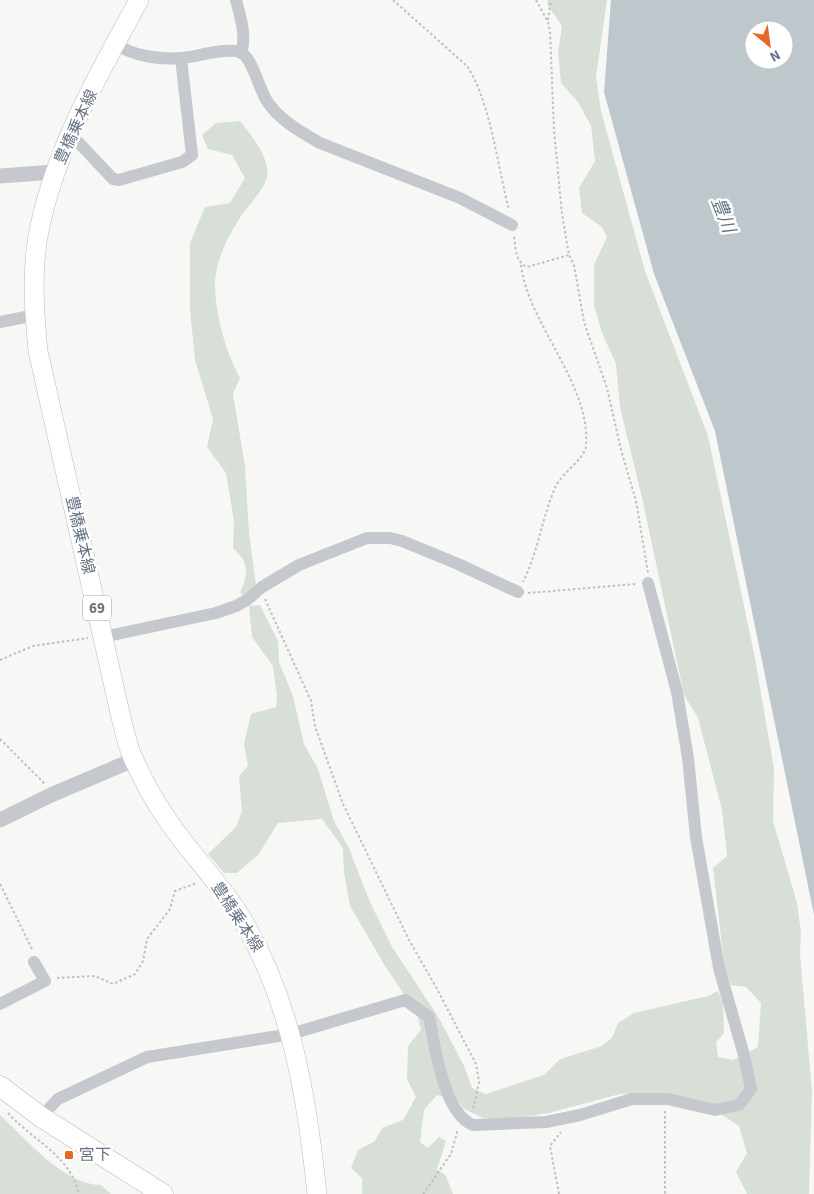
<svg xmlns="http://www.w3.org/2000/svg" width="814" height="1194" viewBox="0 0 814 1194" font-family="'Source Sans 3','Noto Sans JP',sans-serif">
	<rect width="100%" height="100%" fill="#f7f8f5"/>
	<!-- green -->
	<g fill="#d8dfd6">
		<polygon points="548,0 607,0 596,77 601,111 645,271 708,436 755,658 774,769 773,821 797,903 801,933 800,954 812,1091 809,1194 747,1194 736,1172 747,1153 739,1126 705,1104 666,1093 620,1094 549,1113 512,1119 483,1118 464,1109 457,1100 437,1095 424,1110 420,1142 428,1148 439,1137 446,1141 437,1169 446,1176 453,1194 362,1194 362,1178 351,1168 358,1150 375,1141 382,1128 403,1120 416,1097 407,1079 408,1046 421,1030 417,1014 385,966 350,906 344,872 343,848 322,819 278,823 258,855 237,873 224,873 208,854 236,827 242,811 239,776 248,766 244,744 251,714 276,707 277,696 273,666 252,637 249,606 260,605 278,641 279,662 293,696 304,744 318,769 334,821 348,846 370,902 392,947 439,1018 464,1066 472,1088 486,1094 544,1075 560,1059 602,1046 612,1038 618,1023 634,1013 708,996 718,991 723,1003 724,1033 716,1042 718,1057 733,1060 758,1047 761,1003 746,987 731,985 725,972 713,868 727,856 722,810 698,718 684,695 643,502 620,407 616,364 602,333 594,306 594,265 607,237 602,227 582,213 579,188 595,161 591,126 578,102 561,83 558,52 562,26 547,4"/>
		<path d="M 240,121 C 250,134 264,150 267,167 C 271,184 250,203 241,216 C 228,236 214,263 215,287 C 216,317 226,352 240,378 L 233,394 L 245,466 L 249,533 L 256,585 L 243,596 L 240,592 C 249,574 249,562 233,548 L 234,521 L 226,473 L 207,447 L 213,419 L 195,360 L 190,309 L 190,243 L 205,207 L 230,203 L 245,178 L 232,155 L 208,149 L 202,135 L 216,123 Z"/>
		<path d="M 0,1115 C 27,1140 64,1185 101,1185 L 111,1194 L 0,1194 Z"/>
	</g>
	<!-- water -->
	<path fill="#bec7cc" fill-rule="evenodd" d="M 611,0 L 814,0 L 814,915 L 715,431 L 654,274 L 604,92 ZM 754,30 L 784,30 L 784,60 L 754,60 Z"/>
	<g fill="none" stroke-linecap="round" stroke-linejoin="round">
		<defs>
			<path id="primary" d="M 139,0 C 100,71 57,146 40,226 C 31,267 34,309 38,351 L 120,713 C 124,729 127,746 134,760 C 142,778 152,797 163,813 C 186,850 220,882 242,919 C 292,1003 307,1098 317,1194"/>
			<polyline id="trunk" points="0,1086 41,1117 163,1194"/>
		</defs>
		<!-- primary casing -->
		<use href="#primary" stroke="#b8bbc0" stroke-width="20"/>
		<!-- trunk casing -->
		<use href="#trunk" stroke="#b8babe" stroke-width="21"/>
		<!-- path -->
		<g stroke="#bdbfc2" stroke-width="2" stroke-dasharray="2.5 2.5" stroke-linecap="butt">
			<path d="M 393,0 L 467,66 C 490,100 498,168 509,210"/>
			<polyline points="536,0 548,22 550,31 554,130 562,214 569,255 574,265 584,322 607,388 621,450 636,501 648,573"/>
			<polyline points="548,20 551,0"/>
			<path d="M 514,237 C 516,248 515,262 527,267 L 569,255"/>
			<path d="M 521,265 C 528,324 591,384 586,446 C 585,459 561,473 555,488 C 542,518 538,552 523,582"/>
			<polyline points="528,593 636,584"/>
			<polyline points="265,599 311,701 315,726 343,804 409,940 436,987 476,1064 479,1082 473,1110"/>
			<polyline points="0,660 33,646 88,638"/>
			<polyline points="0,739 45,784"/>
			<polyline points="0,884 33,951"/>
			<polyline points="57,978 95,976 113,984 135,974 143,961 147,939 170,909 175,891 197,883"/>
			<polyline points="665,1111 665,1194"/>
			<path d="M 8,1113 C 32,1140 70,1155 79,1194"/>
			<polyline points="423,1194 451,1154 458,1129"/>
			<polyline points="559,1194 550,1146 561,1132"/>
		</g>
		<!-- minor -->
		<g stroke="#c5c8cc" stroke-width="12">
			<path d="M 236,0 C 240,16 247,36 241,53"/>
			<path d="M 115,44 C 134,56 159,60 182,58 C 196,57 230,46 242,53 C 253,60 259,89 267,101 C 279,120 301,132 320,143 L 460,198 L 512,225"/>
			<polyline points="70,138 80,144 113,179 119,180 182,162 192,155 181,58"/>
			<polyline points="0,322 35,315"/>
			<polyline points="103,637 216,613 236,606 247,600 262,587 299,565 367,538 390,538 402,541 458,564 518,592"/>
			<polyline points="0,1004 45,981 34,962"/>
			<path d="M 41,1117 L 58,1099 L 147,1057 L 291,1034 L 405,1000 L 429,1017 C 435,1046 443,1113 473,1125 L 546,1122 L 580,1115 L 632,1099 L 668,1099 L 715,1110 L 739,1105 L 751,1089 L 744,1055 L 719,968 L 696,837 L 688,758 L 677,692 L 648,583"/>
		</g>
		<!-- tertiary -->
		<g stroke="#c5c8cc" stroke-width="15">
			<polyline points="0,176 54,172"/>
			<polyline points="0,820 51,795 133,760"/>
		</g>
		<!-- primary -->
		<use href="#primary" stroke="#fff" stroke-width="19"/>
		<!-- trunk -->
		<use href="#trunk" stroke="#fff" stroke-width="20"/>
	</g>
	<!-- markers -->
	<rect fill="#e36929" stroke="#fff" stroke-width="2" x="64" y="1150" width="10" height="10" rx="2.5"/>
	<g text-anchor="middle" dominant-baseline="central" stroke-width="5" stroke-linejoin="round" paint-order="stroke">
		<!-- shield labels -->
		<rect fill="#fff" stroke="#959eaa" stroke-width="1" x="83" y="595.5" width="28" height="25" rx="4"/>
		<g font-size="15" font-weight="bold" fill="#677486">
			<text x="97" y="608">69</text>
		</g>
		<!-- street labels -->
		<g font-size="16" fill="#677486" stroke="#fff">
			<text transform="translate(76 127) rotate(-65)">豊橋乗本線</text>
			<text transform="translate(80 535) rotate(77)">豊橋乗本線</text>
			<text transform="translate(237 917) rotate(57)">豊橋乗本線</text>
		</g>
		<!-- poi labels -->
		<g font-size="16" fill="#677486" stroke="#fff" text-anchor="start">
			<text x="79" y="1155">宮下</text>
		</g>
		<!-- water labels -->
		<g font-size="18" font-style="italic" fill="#637682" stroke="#fff">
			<text transform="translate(723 215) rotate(69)">豊川</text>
		</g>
	</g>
	<!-- north arrow -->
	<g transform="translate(769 45) rotate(151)"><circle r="24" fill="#ffffff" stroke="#c2c7cf"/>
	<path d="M0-4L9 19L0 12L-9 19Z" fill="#e36929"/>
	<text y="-8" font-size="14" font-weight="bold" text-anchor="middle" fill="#677486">N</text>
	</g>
</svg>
